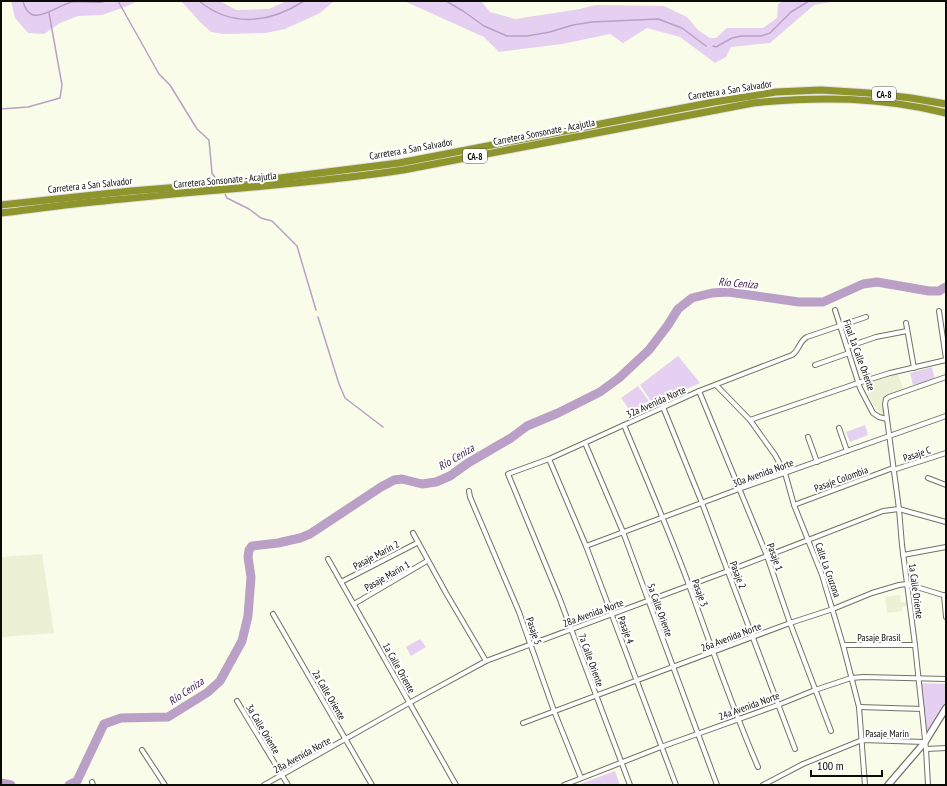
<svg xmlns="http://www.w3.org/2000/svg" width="947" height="786" viewBox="0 0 947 786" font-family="'PT Sans Narrow',sans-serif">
	<rect width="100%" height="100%" fill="#f9fce8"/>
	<!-- built -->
	<g fill="#ecf0d5">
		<polygon points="897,373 904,390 884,398 883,401 885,417 882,416 876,408 871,401 864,383"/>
		<polygon points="42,554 54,633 1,637 1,557"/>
		<polygon points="900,595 901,602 907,602 907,606 902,607 902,611 887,613 885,597"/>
	</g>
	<!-- green -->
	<g fill="#e6d0f1">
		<polygon points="11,1 138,1 125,7 102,15 78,16 60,23 44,34 28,33 15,18"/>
		<polygon points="181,1 220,1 236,10 269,9 287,1 334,1 320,13 285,29 266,33 223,34 211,32 201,23"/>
		<polygon points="404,1 481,1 490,12 515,19 580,9 595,5 664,6 687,17 698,30 710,38 716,38 727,28 763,28 777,18 778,4 784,1 798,2 799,1 837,1 814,5 770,43 731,47 726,57 715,63 680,37 647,28 623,43 610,34 562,44 499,52 484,37"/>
		<polygon points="678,356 700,383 653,404 640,385"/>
		<polygon points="932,367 935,380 913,385 910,373"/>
		<polygon points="638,386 654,408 634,416 621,398"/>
		<polygon points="865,425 868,435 850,442 846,432"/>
		<polygon points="420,639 426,647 411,656 406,647"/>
		<polygon points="920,683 946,684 946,704 926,736"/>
		<polygon points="615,771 620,785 577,785"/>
	</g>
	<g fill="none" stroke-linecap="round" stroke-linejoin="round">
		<!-- stream -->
		<g stroke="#baa0c6" stroke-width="1.5">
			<path d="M 23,1 C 30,31 56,5 72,2 C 82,1 93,3 103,2"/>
			<polyline points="110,1 114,1"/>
			<polyline points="118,1 159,74 170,85 197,129 209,140 212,173 216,179"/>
			<path d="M 199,1 C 232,28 270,23 304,1"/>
			<polyline points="446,1 463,11 484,26 507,36 527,36 550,32 573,25 592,22 658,19 682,28 706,46"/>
			<polyline points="713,46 716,47 732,38 741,36 761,36 770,33 791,12 809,1"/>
			<polyline points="1,109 28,107 60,98 62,85 49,13"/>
			<polyline points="225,194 227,198 249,209 261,218 272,221 297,246 316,310"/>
			<polyline points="318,317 339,384 345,398 383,427"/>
		</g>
		<!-- river -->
		<g stroke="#baa0c6" stroke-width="9">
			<polyline points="1,783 11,785"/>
			<polyline points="69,785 77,781 104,724 121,718 168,717 208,692 220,681 242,641 248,616 251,577 248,557 249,550 252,546 278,543 300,538 310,534 381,487 394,480 402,479 422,484 436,482 450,476 468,463 511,438 527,426 558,413 600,392 619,378 649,350 668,325 678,309 692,298 712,293 728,292 799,302 823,302 863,284 877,282 929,291 939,291 946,287"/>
		</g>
		<defs>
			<g id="street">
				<polyline points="835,310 860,388 873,413 879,417 887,419"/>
				<polyline points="939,311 946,359"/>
				<polyline points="906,323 914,368"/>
				<polyline points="847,347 876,337 907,331"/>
				<polyline points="815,365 849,353"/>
				<polyline points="716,385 750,420 775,455 785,473 794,505 822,575 843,645 859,707 865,785"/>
				<polyline points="699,391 767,556 790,623 831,731"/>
				<polyline points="663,407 702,503 795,749"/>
				<polyline points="750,420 858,383 890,373 946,360"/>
				<path d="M 624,425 C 646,478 669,531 689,585 C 711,646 732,707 758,767"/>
				<polyline points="839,428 847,451"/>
				<polyline points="808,437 817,462"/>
				<polyline points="585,443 623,532 717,785"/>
				<polyline points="549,459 586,546 676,785"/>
				<polyline points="893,470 946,453"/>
				<polyline points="928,478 946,485"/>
				<polyline points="469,491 470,497 519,612 554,711 581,778"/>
				<polyline points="794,505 893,468"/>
				<polyline points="413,533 446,593 486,661"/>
				<polyline points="586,546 739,489 946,416"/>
				<polyline points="903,555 946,547"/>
				<polyline points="328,559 456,785"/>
				<polyline points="341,582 417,543"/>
				<polyline points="944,595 946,617"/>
				<polyline points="354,604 427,561"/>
				<polyline points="273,614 372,785"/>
				<polyline points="843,645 915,645"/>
				<polyline points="237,701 288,785"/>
				<polyline points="859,707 922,709"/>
				<polyline points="523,723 790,623 833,609 872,593 899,585 907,584 946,596"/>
				<polyline points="926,749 946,748"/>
				<polyline points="142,750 165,785"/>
				<polyline points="92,782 93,785"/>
				<polyline points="264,785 409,703 486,661 728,571 883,511 899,509 946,522"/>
				<polyline points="564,785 661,747 778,705 815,690 851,678 864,677 946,679"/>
				<path d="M 630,785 L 559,597 L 508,474 L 549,459 L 699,391 L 792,355 C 799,351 799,341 807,337 L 866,317"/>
				<polyline points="763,785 803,764 862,740 925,742"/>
				<polyline points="928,785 926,749 915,645 902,545 899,509 885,404 886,399 889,397 946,377"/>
			</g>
			<polyline id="secondary" points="888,785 925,742 946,708"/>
			<g id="highway">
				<polyline points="1,205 131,191 256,181 399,163 714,102 776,92 821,90 868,93 911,98 946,104"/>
				<path d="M 1,213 C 35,209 69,204 104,201 C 204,190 304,185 403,170 L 753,103 C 820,96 880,97 946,113"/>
			</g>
		</defs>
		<!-- street casing -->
		<use href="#street" stroke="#717362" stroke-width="6"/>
		<!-- secondary casing -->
		<use href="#secondary" stroke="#717362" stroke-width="8"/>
		<!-- highway casing -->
		<use href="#highway" stroke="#e2e2e1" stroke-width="9"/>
		<!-- street -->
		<use href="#street" stroke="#fff" stroke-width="4"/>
		<!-- secondary -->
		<use href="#secondary" stroke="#fff" stroke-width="5.5"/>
		<!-- highway -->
		<use href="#highway" stroke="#8e952d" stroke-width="7"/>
	</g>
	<g text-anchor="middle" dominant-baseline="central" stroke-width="4" stroke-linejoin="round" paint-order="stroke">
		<!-- shield labels -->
		<g fill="#fff" stroke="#545551" stroke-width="1">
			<rect x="872" y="87" width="24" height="14" rx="3"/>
			<rect x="463" y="149" width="24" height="14" rx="3"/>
		</g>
		<g font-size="9" font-weight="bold" fill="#0b0c06">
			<text x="884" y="94">CA-8</text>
			<text x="475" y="156">CA-8</text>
		</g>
		<!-- street labels -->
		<g font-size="10" fill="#0b0c06" stroke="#fff">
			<text transform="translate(730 90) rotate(-9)">Carretera a San Salvador</text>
			<text transform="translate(544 132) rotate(-11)">Carretera Sonsonate - Acajutla</text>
			<text transform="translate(411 149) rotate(-10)">Carretera a San Salvador</text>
			<text transform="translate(225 180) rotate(-5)">Carretera Sonsonate - Acajutla</text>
			<text transform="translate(90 185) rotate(-6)">Carretera a San Salvador</text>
			<text transform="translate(859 355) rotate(70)">Final 1a Calle Oriente</text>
			<text transform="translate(656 402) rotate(-24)">32a Avenida Norte</text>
			<text transform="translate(917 454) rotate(-18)">Pasaje C</text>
			<text transform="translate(763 473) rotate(-20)">30a Avenida Norte</text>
			<text transform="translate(841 479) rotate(-20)">Pasaje Colombia</text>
			<text transform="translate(376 555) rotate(-28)">Pasaje Marín 2</text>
			<text transform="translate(775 557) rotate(70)">Pasaje 1</text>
			<text transform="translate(828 570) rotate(70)">Calle La Cruzona</text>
			<text transform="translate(738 575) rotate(69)">Pasaje 2</text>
			<text transform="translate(387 576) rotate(-30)">Pasaje Marín 1</text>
			<text transform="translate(916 591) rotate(82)">1a Calle Oriente</text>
			<text transform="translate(700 593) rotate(70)">Pasaje 3</text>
			<text transform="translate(660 610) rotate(70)">5a Calle Oriente</text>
			<text transform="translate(593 613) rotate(-20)">28a Avenida Norte</text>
			<text transform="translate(626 630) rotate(70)">Pasaje 4</text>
			<text transform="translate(534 631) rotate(71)">Pasaje 5</text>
			<text transform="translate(731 637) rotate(-21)">26a Avenida Norte</text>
			<text x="879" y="637">Pasaje Brasil</text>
			<text transform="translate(591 660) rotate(70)">7a Calle Oriente</text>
			<text transform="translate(399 668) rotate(61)">1a Calle Oriente</text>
			<text transform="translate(329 695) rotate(60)">2a Calle Oriente</text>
			<text transform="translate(749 706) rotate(-20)">24a Avenida Norte</text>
			<text transform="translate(263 729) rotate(59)">3a Calle Oriente</text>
			<text x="887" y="733">Pasaje Marín</text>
			<text transform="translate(302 755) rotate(-29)">28a Avenida Norte</text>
		</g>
		<!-- water labels -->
		<g font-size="11" font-style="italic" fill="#3c1a4a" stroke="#fff">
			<text transform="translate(738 283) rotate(5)">Río Ceniza</text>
			<text transform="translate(456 457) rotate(-31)">Río Ceniza</text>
			<text transform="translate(186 691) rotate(-34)">Río Ceniza</text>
		</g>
	</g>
	<!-- border -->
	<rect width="947" height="786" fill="none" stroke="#0b0c06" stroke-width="4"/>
	<!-- scale -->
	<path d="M811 770v6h71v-6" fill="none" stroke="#0b0c06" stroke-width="2"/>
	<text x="817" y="770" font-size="12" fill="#0b0c06" stroke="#ffffff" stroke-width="3" paint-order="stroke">100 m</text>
</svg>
